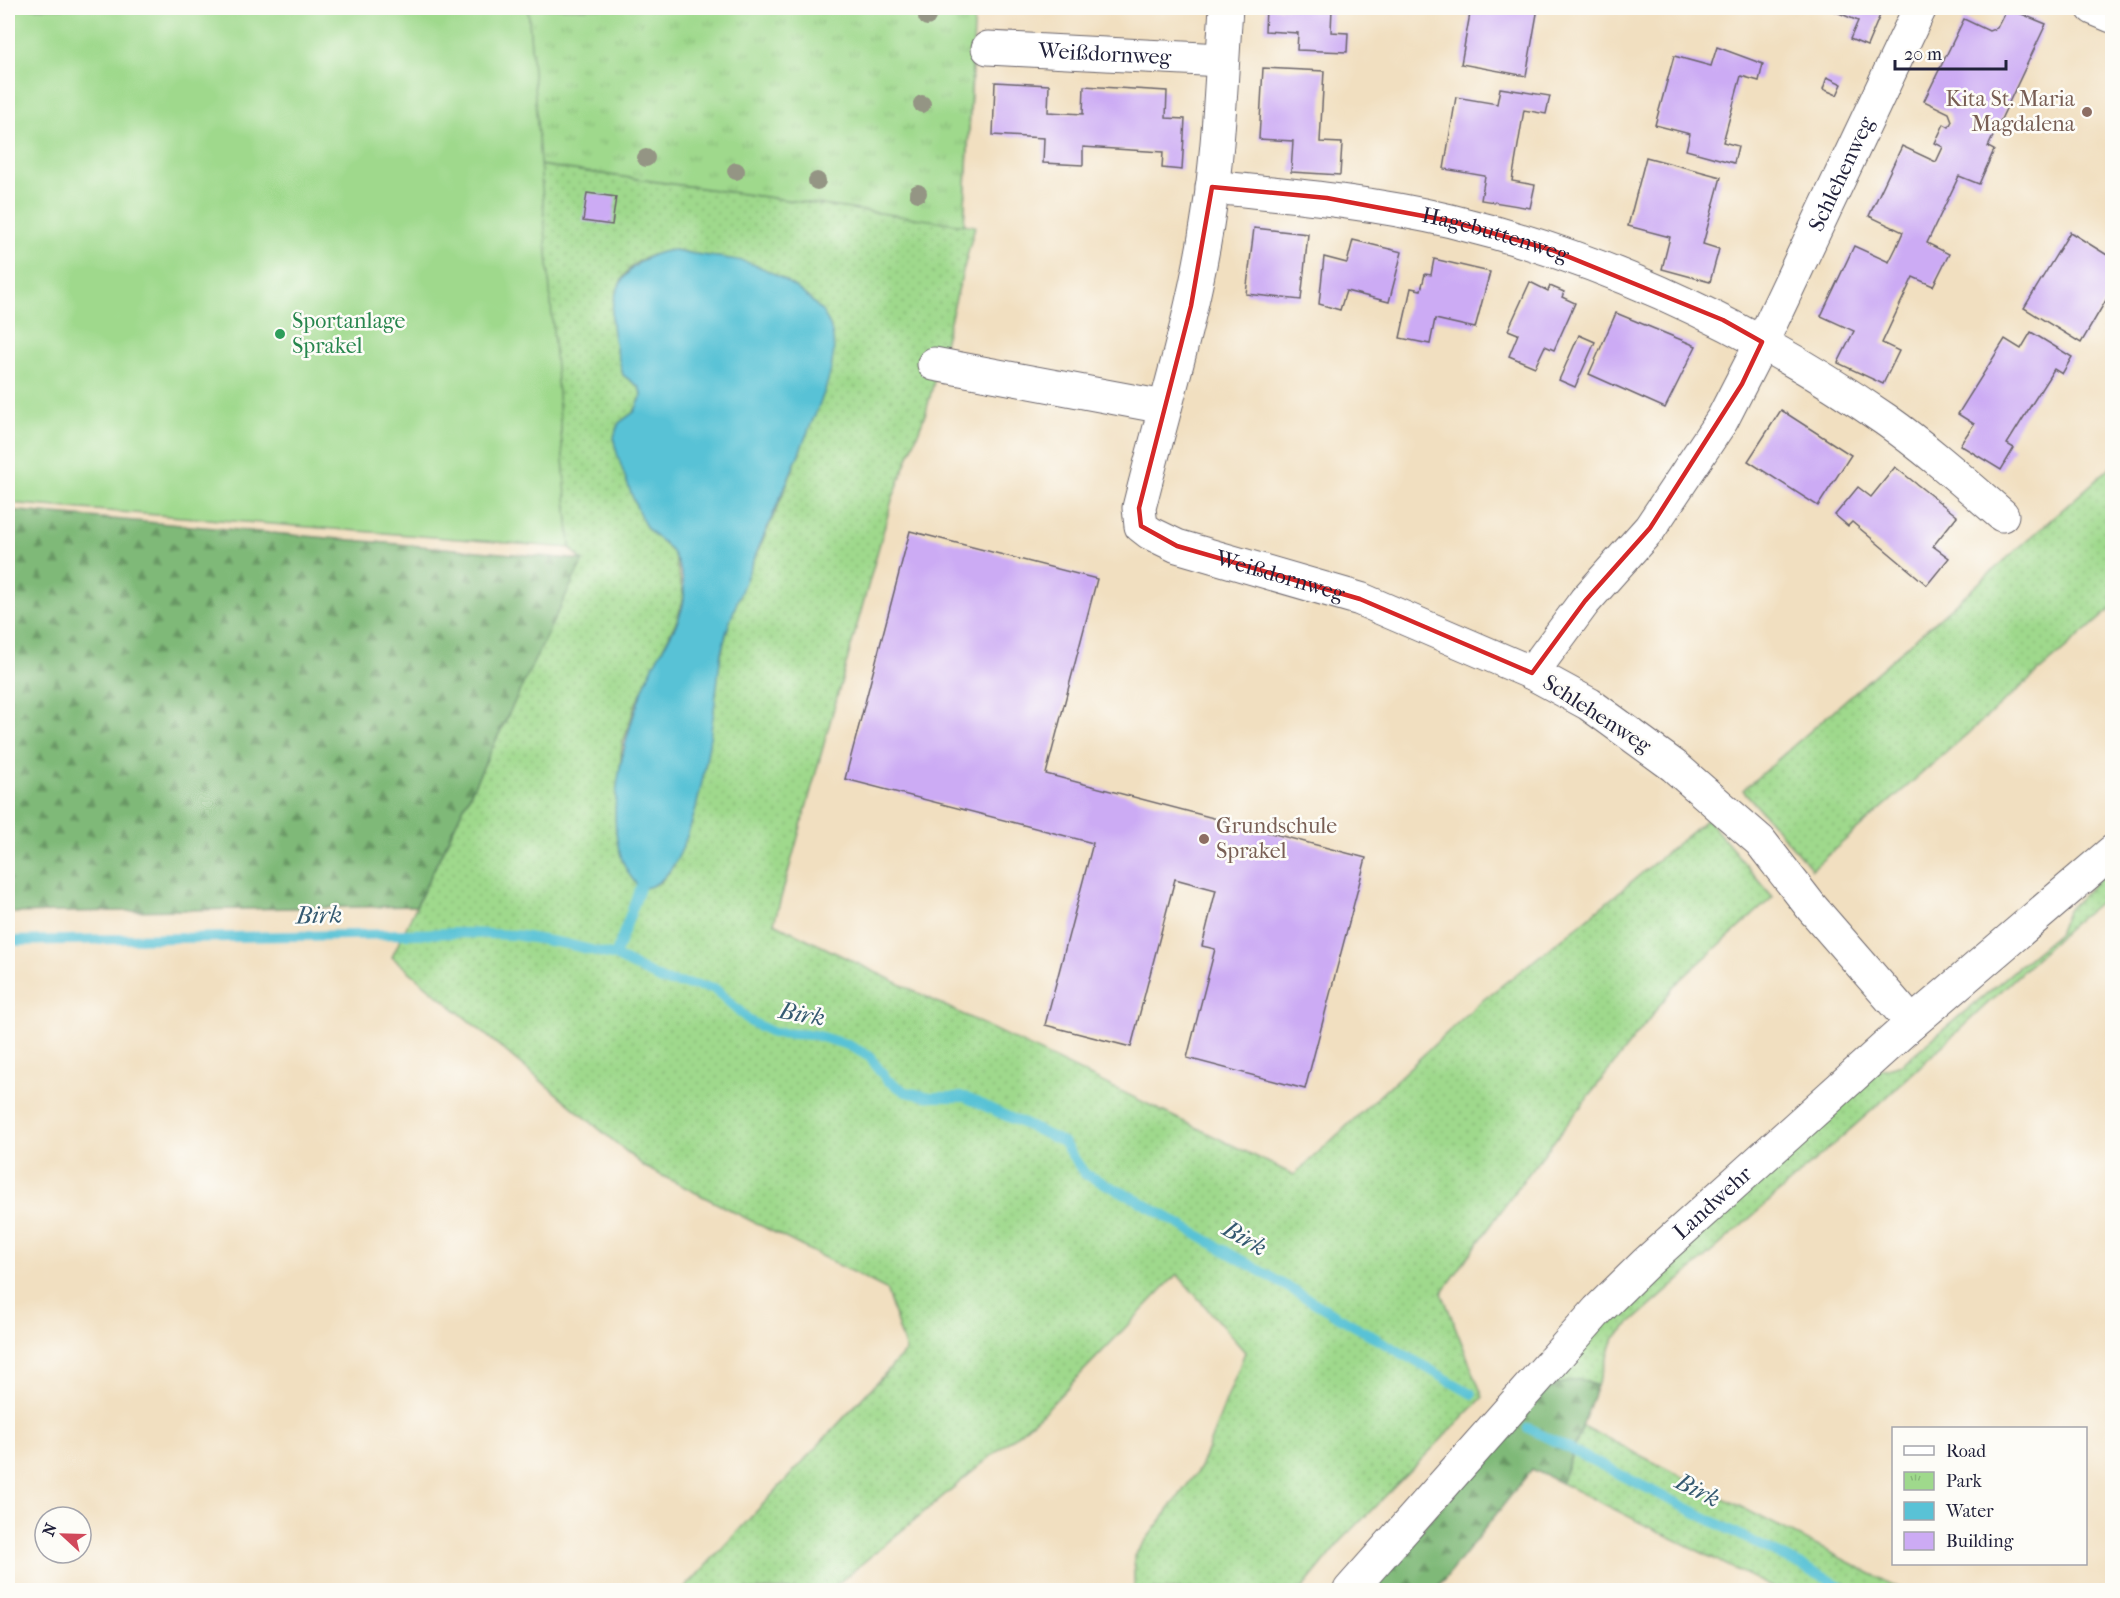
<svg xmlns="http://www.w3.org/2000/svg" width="2120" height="1598" viewBox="0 0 2120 1598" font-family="'IM FELL French Canon',serif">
	<defs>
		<pattern id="grass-dots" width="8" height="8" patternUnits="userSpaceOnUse" patternTransform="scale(1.5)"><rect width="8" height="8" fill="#9fd98c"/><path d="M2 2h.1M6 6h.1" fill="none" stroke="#89ba7a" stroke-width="1.8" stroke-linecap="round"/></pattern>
		<pattern id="forest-firs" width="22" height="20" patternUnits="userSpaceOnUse" patternTransform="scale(1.5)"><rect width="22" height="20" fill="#7fb978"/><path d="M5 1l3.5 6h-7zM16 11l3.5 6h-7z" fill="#689664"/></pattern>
		<pattern id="park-tufts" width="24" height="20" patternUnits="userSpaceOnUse" patternTransform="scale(1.5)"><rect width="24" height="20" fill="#9fd98c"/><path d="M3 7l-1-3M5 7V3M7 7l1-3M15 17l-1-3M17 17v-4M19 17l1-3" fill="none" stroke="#89ba7a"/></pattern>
	</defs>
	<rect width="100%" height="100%" fill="#fdfcf7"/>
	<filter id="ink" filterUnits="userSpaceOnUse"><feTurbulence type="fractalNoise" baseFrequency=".0167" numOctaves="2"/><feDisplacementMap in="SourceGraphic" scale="12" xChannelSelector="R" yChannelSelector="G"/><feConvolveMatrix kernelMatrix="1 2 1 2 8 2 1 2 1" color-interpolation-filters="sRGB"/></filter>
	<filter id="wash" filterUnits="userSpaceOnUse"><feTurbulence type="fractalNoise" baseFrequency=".008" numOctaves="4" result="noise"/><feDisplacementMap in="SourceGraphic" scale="24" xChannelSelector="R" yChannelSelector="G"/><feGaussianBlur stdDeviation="1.35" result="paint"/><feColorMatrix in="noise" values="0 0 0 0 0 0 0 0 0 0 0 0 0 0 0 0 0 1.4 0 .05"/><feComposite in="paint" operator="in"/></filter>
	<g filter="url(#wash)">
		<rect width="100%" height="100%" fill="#f1dfc0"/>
		<!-- grass -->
		<g fill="url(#grass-dots)" stroke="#607e64" stroke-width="1.5" fill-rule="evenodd">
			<path d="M 973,56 L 964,224 L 975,226 L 926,412 L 892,500 L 774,923 L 1294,1175 L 1479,1003 L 1577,927 L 1707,819 L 1773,897 L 1677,983 L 1522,1182 L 1442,1293 L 1483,1397 L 1340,1542 L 1301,1590 L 1134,1590 L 1134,1556 L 1200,1468 L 1245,1352 L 1177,1274 L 1042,1414 L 830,1590 L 683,1590 L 906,1351 L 886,1289 L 645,1167 L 392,957 L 582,560 L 570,548 L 539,165 L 900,216 ZM 675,250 L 716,259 L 832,364 C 815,412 797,461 777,508 C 760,548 739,589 727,631 C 703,714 714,809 660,883 L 623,859 L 617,835 L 617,806 L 622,746 L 636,703 L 677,620 L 684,597 L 674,554 L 645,525 L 614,441 L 619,423 L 634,412 L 642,396 L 639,387 L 623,375 C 615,341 602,285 639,261 C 648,255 664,253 675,250 Z"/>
			<polygon points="2112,466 2112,608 1812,869 1743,790"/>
			<polygon points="2112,866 2112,892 2071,926 1887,1097 1614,1338 1597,1386 1579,1379 1534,1399 1616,1310 1880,1070 1902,1064 2058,934 2067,911"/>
			<polygon points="1583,1426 1903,1590 1777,1590 1561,1483"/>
		</g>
		<!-- forest -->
		<g fill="url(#forest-firs)" stroke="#506e5a" stroke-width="1.5">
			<polygon points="8,510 583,560 416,906 8,913"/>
			<polygon points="1579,1379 1597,1386 1561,1483 1532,1469 1436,1590 1370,1590 1534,1399 1558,1384"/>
		</g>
		<!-- park -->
		<polygon fill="url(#park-tufts)" stroke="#607e64" stroke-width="1.5" points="528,8 975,8 964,225 539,165"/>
		<!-- garden -->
		<polygon fill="#9fd98c" stroke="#607e64" stroke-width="1.5" points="8,8 528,8 570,548 8,503"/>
		<!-- water -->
		<path fill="#59c2d6" stroke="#3e7288" stroke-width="1.5" d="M 675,250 C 698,256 720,256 742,261 C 768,267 800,288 819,308 C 833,323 836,344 832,363 C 828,389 814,416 804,441 C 779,504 748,566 727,630 L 721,653 C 715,697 700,891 640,888 C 590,839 627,723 652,668 C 662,647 682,622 684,598 C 685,581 678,555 665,544 C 658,538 650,533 645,525 C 637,511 616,455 614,440 C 614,434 617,428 619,423 L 634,412 L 642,396 L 639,387 L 623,375 C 619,358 613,342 612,324 C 609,284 636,253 675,250 Z"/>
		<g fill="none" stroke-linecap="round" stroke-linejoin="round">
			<!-- stream -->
			<g stroke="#59c2d6" stroke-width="10">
				<polyline points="8,941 462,933 515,935 567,944 615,956 664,981 714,988 751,1022 774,1033 815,1035 848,1045 869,1056 887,1080 906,1092 930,1097 965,1097 1063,1142 1085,1174 1134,1198 1472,1394"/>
				<polyline points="615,956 640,888"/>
				<polyline points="1528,1428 1849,1590"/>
			</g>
		</g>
		<g id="blocks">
			<!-- building -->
			<g fill="#ccabf4">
				<polygon points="1266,8 1332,8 1331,32 1348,33 1347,52 1297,50 1298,33 1265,31"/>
				<polygon points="1471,8 1538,8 1526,76 1461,64"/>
				<polygon points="1827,8 1883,8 1867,46 1850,39 1858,21"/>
				<polygon points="2007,8 2046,24 1988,147 1994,150 1979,184 1959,176 1927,243 1949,254 1933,286 1913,277 1882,343 1899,351 1883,384 1838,363 1854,331 1821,316 1854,246 1889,262 1896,248 1903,232 1869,216 1902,146 1936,162 1943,147 1935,143 1944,124 1949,127 1952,121 1949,113 1924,101 1964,19 1989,31 1997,28"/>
				<polygon points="1717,47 1763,64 1759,81 1741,76 1723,142 1738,146 1734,163 1686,150 1690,134 1655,125 1674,56 1711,66"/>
				<polygon points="1263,68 1324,71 1320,142 1342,143 1340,175 1291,172 1293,141 1259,139"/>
				<polygon points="1827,77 1842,84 1837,95 1823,89"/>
				<polygon points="995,82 1049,85 1048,112 1083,114 1084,86 1167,91 1166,118 1185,119 1182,170 1162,168 1163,152 1083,147 1083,165 1043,163 1044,138 993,135"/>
				<polygon points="1500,88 1550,96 1546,114 1524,110 1512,181 1535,185 1530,208 1481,200 1485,176 1444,169 1456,97 1497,104"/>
				<polygon points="1646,157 1721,177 1703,244 1719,249 1710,282 1662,269 1670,237 1628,226"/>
				<polygon points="587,193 616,197 612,225 583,221"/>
				<polygon points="1254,228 1308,234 1301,300 1246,294"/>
				<polygon points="2070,232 2112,258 2112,290 2081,343 2024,308"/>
				<polygon points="1353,240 1402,252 1389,302 1346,291 1340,310 1319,304 1324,257 1347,263"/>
				<polygon points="1434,259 1490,272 1475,328 1435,319 1430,344 1400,338 1411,288 1421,290 1425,274 1431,275"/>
				<polygon points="1530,282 1548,291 1550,286 1564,292 1562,297 1575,303 1554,350 1545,346 1535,367 1509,356 1518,334 1508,330"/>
				<polygon points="1616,313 1696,346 1665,408 1589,374"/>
				<polygon points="2031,332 2072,357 2062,374 2054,369 2030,407 2007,444 2014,448 2001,470 1960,445 1974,424 1958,414 2005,339 2021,349"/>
				<polygon points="1579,335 1595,342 1575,387 1559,380"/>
				<polygon points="1781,410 1851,455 1818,506 1748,461"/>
				<polygon points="1895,467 1957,516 1933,546 1949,558 1927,585 1852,522 1848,526 1835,515 1858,487 1871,497"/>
				<polygon points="910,531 1097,579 1046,774 1366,858 1305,1089 1187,1058 1215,949 1202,946 1216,890 1175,879 1131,1047 1045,1025 1093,843 845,779"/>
			</g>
		</g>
	</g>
	<g filter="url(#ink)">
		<use href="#blocks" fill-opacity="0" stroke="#6a646a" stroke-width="1.5"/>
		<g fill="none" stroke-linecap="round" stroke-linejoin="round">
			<defs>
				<g id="minor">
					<path id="s1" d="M 1226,8 C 1221,80 1219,153 1207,225 C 1192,321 1162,414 1139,508 L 1141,526 L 1150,533 L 1177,546 L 1360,599 L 1532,673"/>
					<polyline points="2093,8 2112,16"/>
					<path id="s2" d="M 988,48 L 1222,60"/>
					<path id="s3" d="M 1212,187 C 1292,195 1372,202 1451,221 C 1608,259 1754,329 1886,420 C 1927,449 1965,483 2002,515"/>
					<polyline points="934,364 1164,407"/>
					<path id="s4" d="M 1912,1023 L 1812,908 L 1760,841 L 1674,766 L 1589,704 L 1532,673 L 1585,601 L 1650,528 L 1722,420 L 1762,342 L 1920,8"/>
					<path id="s5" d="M 1350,1590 L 1598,1310 L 1646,1263 L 1912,1023 L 2112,852"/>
				</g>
			</defs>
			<!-- minor casing -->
			<use href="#minor" stroke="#6a646a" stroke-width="35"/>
			<!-- minor -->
			<use href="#minor" stroke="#fff" stroke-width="33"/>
		</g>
		<!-- trees -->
		<g fill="#949584">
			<circle cx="927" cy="17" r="9"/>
			<circle cx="922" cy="104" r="9"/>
			<circle cx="646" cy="158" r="9"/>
			<circle cx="736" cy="171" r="9"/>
			<circle cx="817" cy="181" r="9"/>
			<circle cx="918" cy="193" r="9"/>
		</g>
	</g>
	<!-- marked area -->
	<path fill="none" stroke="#d62828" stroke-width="4.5" stroke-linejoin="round" d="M 1212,187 L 1327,198 L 1450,221 L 1552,250 L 1723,320 L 1762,342 L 1742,384 L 1650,528 L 1585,601 L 1532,673 L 1360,599 L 1177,546 L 1141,526 L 1139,508 L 1191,306 Z"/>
	<!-- markers -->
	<g fill="#8d6e63" stroke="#fdfcf7" stroke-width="2">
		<circle cx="2087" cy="112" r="6"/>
		<circle cx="1204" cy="839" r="6"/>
	</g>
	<circle fill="#2e9e5b" stroke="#fdfcf7" stroke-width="2" cx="280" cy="334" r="6"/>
	<g text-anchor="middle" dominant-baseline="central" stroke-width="5" stroke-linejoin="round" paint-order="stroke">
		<!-- street labels -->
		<g font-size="22" fill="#22223b" stroke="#fdfcf7">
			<text stroke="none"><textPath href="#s2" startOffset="117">Weißdornweg</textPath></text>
			<text stroke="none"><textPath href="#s4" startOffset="1112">Schlehenweg</textPath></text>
			<text stroke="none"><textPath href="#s3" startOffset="288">Hagebuttenweg</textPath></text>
			<text stroke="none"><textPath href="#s1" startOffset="676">Weißdornweg</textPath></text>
			<text transform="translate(1597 714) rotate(33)">Schlehenweg</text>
			<text stroke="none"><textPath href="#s5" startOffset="531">Landwehr</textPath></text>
		</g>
		<!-- education labels -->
		<g font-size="22" fill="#785e54" stroke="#fdfcf7" text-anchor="end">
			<text x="2075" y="99">Kita St. Maria<tspan x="2075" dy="25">Magdalena</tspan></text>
			<text x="1216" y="826" text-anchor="start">Grundschule<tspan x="1216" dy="25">Sprakel</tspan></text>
		</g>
		<!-- leisure labels -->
		<g font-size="22" fill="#27864d" stroke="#fdfcf7" text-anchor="start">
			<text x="292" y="321">Sportanlage<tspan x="292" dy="25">Sprakel</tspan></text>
		</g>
		<!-- water labels -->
		<g font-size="24" font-style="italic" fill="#355a71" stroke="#fdfcf7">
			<text transform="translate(319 915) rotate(-1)">Birk</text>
			<text transform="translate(802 1014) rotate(10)">Birk</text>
			<text transform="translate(1245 1238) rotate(30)">Birk</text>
			<text transform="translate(1698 1490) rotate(27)">Birk</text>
		</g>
	</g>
	<!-- margin -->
	<rect width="2120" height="1598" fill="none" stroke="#fdfcf7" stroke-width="30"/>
	<!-- legend -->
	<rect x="1892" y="1427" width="195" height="138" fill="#fdfcf7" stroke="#a5a5ac" stroke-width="1.5"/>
	<rect x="1904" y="1446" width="30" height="9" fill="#ffffff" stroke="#a5a5ac" stroke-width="1.5"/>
	<text x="1946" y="1457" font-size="18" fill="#22223b">Road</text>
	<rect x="1904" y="1472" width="30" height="18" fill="url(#park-tufts)" stroke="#a5a5ac" stroke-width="1.5"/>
	<text x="1946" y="1487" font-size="18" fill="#22223b">Park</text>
	<rect x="1904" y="1502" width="30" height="18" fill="#59c2d6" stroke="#a5a5ac" stroke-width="1.5"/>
	<text x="1946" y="1517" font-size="18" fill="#22223b">Water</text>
	<rect x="1904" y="1532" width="30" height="18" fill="#ccabf4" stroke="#a5a5ac" stroke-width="1.5"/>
	<text x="1946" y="1547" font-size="18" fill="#22223b">Building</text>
	<!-- north arrow -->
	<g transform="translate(63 1535) rotate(292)"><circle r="28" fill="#fdfcf7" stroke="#a5a5ac" stroke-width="1.5"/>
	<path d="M0-4.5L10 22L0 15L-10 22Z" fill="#d1495b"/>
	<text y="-9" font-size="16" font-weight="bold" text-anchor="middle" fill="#22223b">N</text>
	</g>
	<!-- scale -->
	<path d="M1895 60v9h111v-9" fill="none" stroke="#22223b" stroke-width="3"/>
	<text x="1904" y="60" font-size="18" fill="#22223b" stroke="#fdfcf7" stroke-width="4.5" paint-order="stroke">20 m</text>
</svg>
